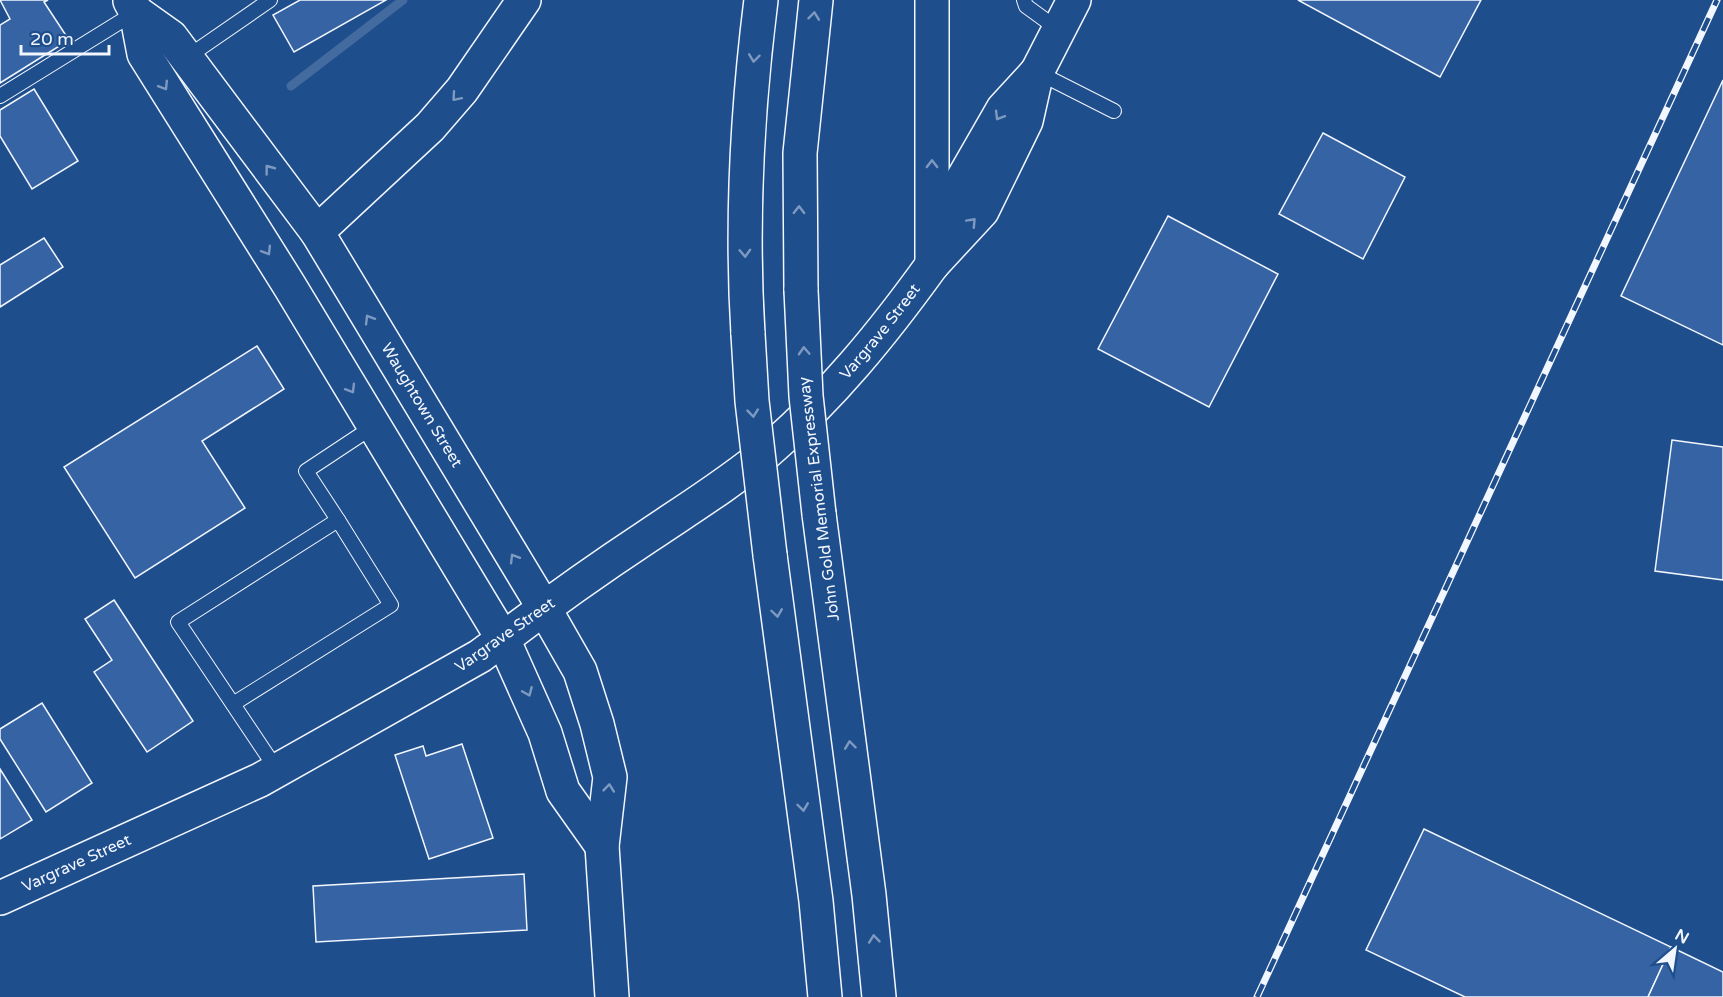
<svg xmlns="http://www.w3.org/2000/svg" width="1723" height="997" viewBox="0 0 1723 997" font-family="'Varela Round',sans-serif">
	<rect width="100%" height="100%" fill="#1f4e8c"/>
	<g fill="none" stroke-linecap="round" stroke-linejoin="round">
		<!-- stream -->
		<polyline stroke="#446ba0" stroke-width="9" points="291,86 403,0"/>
	</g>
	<!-- building -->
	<g fill="#3563a3" stroke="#f2f6ff" stroke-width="1.5">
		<polygon points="0,0 48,0 44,2 69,40 0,83 0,25 10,19"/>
		<polygon points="300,0 386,0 294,52 273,15"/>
		<polygon points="1298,0 1481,0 1440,77"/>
		<polygon points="1723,80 1723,345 1621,296"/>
		<polygon points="34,89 78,161 32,189 0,136 0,110"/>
		<polygon points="1323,133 1405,177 1363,259 1279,214"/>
		<polygon points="1168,216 1278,274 1209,407 1098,349"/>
		<polygon points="44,238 63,267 0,307 0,265"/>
		<polygon points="257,346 284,389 202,441 245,508 135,578 64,467"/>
		<polygon points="1672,440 1723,447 1723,580 1655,571"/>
		<polygon points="114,600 193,721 147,752 94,672 112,660 85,619"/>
		<polygon points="42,703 92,783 46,812 0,739 0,729"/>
		<polygon points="462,744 493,838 429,859 395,755 423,746 426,756"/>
		<polygon points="0,769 32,820 0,839"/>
		<polygon points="1424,829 1671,947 1648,997 1465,997 1366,950"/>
		<polygon points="524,874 527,930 316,942 313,886"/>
		<polygon points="1671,947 1723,972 1723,997 1648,997"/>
	</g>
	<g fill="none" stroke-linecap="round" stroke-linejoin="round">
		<defs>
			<g id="service">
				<polyline points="1024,0 1026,6 1059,30"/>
				<polyline points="186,58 270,0"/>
				<polyline points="1037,72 1114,111"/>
				<polyline points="0,96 136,12"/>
				<polyline points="233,704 391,605 338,520"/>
				<polyline points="277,770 178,622 338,520 306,471 374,426"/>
			</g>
			<g id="tertiary">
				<polyline points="935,254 953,196 1003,109 1036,73"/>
				<polyline points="932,265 982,211 1026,121 1037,72 1074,0"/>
				<path id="s1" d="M 0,898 L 260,780 L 480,656 L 503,639"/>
			</g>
			<g id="primary">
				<polyline points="130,1 136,12 144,54 289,285 503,639 545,733 563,791 602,846"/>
				<path id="s2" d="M 136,12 L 171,37 L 317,232 L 544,608 L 580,671 L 597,724 L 610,777 L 602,846 L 612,997"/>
				<path id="s3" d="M 503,639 C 550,603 598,569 648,536 C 688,509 730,483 767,452 C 831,397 883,333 932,265"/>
			</g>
			<g id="motorway">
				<polyline points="932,0 932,265"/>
				<polyline points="317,232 430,127 462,90 524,0"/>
				<polyline points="801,290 800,153 816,0"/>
				<path d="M 748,334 C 741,222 747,111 761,0"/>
				<polyline points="819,514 869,895 879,997"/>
				<polyline points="770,555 816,901 825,997"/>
			</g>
		</defs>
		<!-- service casing -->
		<use href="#service" stroke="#f2f6ff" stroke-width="16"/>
		<!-- tertiary casing -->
		<use href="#tertiary" stroke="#f2f6ff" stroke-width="36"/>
		<!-- primary casing -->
		<use href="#primary" stroke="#f2f6ff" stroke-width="36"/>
		<!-- motorway casing -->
		<use href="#motorway" stroke="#f2f6ff" stroke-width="36"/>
		<!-- service -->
		<use href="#service" stroke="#1f4e8c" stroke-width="14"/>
		<!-- tertiary -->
		<use href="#tertiary" stroke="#1f4e8c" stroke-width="33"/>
		<!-- primary -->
		<use href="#primary" stroke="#1f4e8c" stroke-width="33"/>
		<!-- motorway -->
		<use href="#motorway" stroke="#1f4e8c" stroke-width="33"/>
		<defs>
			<polyline id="rail" points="1257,997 1717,0"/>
		</defs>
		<!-- rail casing -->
		<use href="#rail" stroke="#f2f6ff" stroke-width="7"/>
		<!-- rail -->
		<use href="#rail" stroke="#1f4e8c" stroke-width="4.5" stroke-dasharray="14" stroke-linecap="butt"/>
		<defs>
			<g id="motorway-bridge">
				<polyline points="801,290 806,396 819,514"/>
				<polyline points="748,334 752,401 770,555"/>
			</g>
		</defs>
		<!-- motorway-bridge casing -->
		<use href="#motorway-bridge" stroke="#f2f6ff" stroke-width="36" stroke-linecap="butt"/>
		<!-- motorway-bridge -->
		<use href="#motorway-bridge" stroke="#1f4e8c" stroke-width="33"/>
	</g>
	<!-- one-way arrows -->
	<defs><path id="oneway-chevron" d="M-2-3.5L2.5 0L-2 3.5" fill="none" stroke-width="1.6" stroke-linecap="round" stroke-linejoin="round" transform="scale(1.5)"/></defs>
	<g stroke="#7e9ac0">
		<use href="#oneway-chevron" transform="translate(814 16) rotate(-83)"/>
		<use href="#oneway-chevron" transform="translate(754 58) rotate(97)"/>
		<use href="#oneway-chevron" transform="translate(164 86) rotate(58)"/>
		<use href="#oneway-chevron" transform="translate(456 97) rotate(131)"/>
		<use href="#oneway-chevron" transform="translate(999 116) rotate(121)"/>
		<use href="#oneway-chevron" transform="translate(932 164) rotate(-90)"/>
		<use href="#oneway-chevron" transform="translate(269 169) rotate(-127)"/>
		<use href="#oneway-chevron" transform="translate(799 210) rotate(-89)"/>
		<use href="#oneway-chevron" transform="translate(972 222) rotate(-47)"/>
		<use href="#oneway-chevron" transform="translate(267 251) rotate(58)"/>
		<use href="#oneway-chevron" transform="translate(745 253) rotate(88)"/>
		<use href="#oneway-chevron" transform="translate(369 319) rotate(-121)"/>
		<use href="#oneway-chevron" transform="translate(804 351) rotate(-93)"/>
		<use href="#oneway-chevron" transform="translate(351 389) rotate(59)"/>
		<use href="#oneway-chevron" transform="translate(753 413) rotate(84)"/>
		<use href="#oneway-chevron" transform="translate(514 558) rotate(-121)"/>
		<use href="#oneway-chevron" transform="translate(777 613) rotate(82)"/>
		<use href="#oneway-chevron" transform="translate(528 692) rotate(67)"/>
		<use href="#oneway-chevron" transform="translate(850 745) rotate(-97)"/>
		<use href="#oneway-chevron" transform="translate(609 788) rotate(-84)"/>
		<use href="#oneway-chevron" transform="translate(803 807) rotate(82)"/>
		<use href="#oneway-chevron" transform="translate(874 939) rotate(-96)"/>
	</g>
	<g text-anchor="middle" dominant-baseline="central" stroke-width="4.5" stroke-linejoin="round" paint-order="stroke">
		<!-- street labels -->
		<g font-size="16" fill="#f2f6ff" stroke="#1f4e8c">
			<text stroke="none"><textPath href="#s3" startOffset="489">Vargrave Street</textPath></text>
			<text stroke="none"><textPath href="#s2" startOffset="489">Waughtown Street</textPath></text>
			<text transform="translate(819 499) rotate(-97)">John Gold Memorial Expressway</text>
			<text transform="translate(505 635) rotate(-35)">Vargrave Street</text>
			<text stroke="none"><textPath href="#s1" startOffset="84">Vargrave Street</textPath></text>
		</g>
	</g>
	<!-- north arrow -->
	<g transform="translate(1675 949) rotate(29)" stroke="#1f4e8c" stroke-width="4.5" paint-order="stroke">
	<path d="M0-4.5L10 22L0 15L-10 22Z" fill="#f2f6ff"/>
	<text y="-9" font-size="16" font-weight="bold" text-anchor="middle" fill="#f2f6ff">N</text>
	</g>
	<!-- scale -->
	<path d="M21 45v9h88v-9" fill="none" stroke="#f2f6ff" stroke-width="3"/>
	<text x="30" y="45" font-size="18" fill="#f2f6ff" stroke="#1f4e8c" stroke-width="4.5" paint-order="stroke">20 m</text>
</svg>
